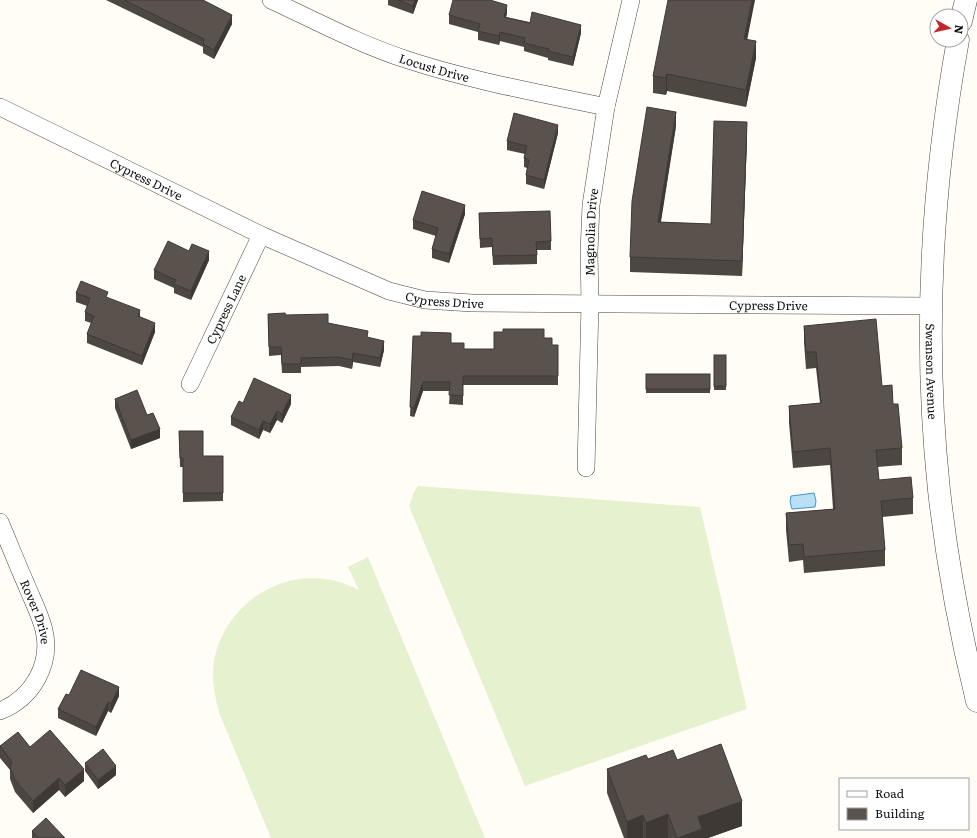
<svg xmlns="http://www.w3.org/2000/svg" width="977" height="838" viewBox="0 0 977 838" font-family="Literata,serif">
	<rect width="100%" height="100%" fill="#fffdf5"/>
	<!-- pitch -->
	<g fill="#e6f2cf">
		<polygon points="418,486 700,507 747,709 525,786 409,506 414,492"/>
		<path d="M 368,557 L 485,838 L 271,838 L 220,715 C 215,698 211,679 214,661 C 227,595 298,558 359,590 L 348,567 Z"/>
	</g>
	<!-- water -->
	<polygon fill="#b9e0f7" stroke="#3f96cf" points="814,493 816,501 815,507 792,509 790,502 791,496"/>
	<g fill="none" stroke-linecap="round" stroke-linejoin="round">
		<defs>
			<g id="minor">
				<path id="s1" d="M 271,0 C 316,21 361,45 408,60 C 472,81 540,93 606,107"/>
				<path id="s2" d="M 0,107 L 261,235 L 389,291 L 425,300 L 472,303 L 931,306"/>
				<path id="s3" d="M 190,384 L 261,235"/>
				<path id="s4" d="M 586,468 L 590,303 L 589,252 L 591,205 L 606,107 L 631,0"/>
				<path id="s5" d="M 0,522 C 9,543 17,564 26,584 C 32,599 40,614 44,630 C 52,665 32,698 0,711"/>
			</g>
			<g id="tertiary">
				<polyline points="961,21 966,0"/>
				<path id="s6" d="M 958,40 C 931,189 923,339 939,490 C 947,562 960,632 977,701"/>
			</g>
		</defs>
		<!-- minor casing -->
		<use href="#minor" stroke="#444" stroke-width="18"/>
		<!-- tertiary casing -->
		<use href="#tertiary" stroke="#444" stroke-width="23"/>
		<!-- minor -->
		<use href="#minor" stroke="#fff" stroke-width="17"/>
		<!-- tertiary -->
		<use href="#tertiary" stroke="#fff" stroke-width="22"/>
	</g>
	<!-- wall -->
	<g fill="#4d4742">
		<polygon points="106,0 203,0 232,24 214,59 203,53 203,47"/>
		<polygon points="387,0 418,0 413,14 388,5 388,0"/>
		<polygon points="507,13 506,17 581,33 573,66 548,60 548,58 524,51 524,47 500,41 499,45 478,40 478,32 449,24 449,15"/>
		<polygon points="747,39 756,58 746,107 667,91 666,95 653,93 653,76"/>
		<polygon points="676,126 661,222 711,224 747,137 742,276 630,272 630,257"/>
		<polygon points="558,133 544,189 526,184 526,175 527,168 524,167 524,158 525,154 507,150 507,141"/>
		<polygon points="479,213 551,241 551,250 537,250 537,264 493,265 492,247 480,248"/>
		<polygon points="465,214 449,263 432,258 432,249 436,236 413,229 413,220"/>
		<polygon points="209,260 191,300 174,293 174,288 154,279 154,270"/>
		<polygon points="76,293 108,298 140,317 155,332 142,365 87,343 87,334 91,323 85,321 85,312 87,306 76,302"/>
		<polygon points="268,314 286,315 328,323 368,338 384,350 380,367 353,362 352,369 339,366 301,367 301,373 282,373 281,355 269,356"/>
		<polygon points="804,326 882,386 893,404 902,448 902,465 877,467 879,480 913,498 913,514 882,517 885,550 885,566 804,573 803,560 789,562 786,530 786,513 833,509 830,465 793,468 789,423 789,406 820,403 816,368 806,369 804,342"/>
		<polygon points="413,336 451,343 464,349 494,349 544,338 552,345 558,345 558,385 463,385 463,405 449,404 450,391 423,391 414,417 410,416"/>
		<rect x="714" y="355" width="12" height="35"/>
		<rect x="646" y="374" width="64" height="19"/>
		<polygon points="115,399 147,415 160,438 131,449 115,408"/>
		<polygon points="243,403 291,404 282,423 277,420 270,433 263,430 259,439 231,425 231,417"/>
		<polygon points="179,431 203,456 223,456 223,501 183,502 183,467 180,467"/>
		<polygon points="69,695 119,696 111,713 108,711 96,736 58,718 58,709"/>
		<polygon points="0,746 30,747 84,781 65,797 59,790 33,813 15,792 10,779 10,770 0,758"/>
		<polygon points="648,759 677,760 742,826 708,838 624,838 607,793 607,769"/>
		<polygon points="85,763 116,775 98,789 85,771"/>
		<polygon points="32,831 65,838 32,838"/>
	</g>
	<!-- shaded-wall -->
	<g fill="#3f3936">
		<polygon points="415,0 418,0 413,14 413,6"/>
		<polygon points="752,0 755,0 744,56 744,39"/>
		<polygon points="507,5 507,13 504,25 504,17"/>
		<polygon points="232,15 232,24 214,59 214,50"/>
		<polygon points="581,25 581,33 573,66 573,57"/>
		<polygon points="500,32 500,41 499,45 499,36"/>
		<polygon points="756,41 756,58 746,107 746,90"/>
		<polygon points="667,74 667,91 666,95 666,78"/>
		<polygon points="676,112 676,126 658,237 658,222"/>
		<polygon points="747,122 747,137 742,276 742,261"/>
		<polygon points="558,125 558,133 544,189 544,180"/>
		<polygon points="465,205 465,214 449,263 449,254"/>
		<polygon points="209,251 209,260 191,300 191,291"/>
		<polygon points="140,310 140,319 138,316"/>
		<polygon points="155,323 155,332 142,365 142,356"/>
		<polygon points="384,341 384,350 380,367 380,358"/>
		<polygon points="353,353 353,362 352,369 352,360"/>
		<polygon points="423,382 423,391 414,417 414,408"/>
		<polygon points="291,395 291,404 282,423 282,414"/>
		<polygon points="277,411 277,420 270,433 270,424"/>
		<polygon points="263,421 263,430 259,439 259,430"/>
		<polygon points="160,429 160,438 131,449 131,440"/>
		<polygon points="119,687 119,696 111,713 111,704"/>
		<polygon points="108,702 108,711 96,736 96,727"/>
		<polygon points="116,766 116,775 98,789 98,780"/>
		<polygon points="84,769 84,781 65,797 65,785"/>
		<polygon points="59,778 59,790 33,813 33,801"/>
		<polygon points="742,801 742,826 708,838 678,838 698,817"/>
		<polygon points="668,814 668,838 646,838 646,823"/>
		<polygon points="643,815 643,838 627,838 627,822"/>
	</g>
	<!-- building -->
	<g fill="#5a524d" stroke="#3f3936">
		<polygon points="124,0 203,0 232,15 214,50 203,44 204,39"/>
		<polygon points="398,0 415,0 413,6"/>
		<polygon points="453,0 490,0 507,5 504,17 530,23 532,12 581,25 573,57 548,51 549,49 524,43 525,38 500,32 499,36 478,31 480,24 449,15"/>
		<polygon points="668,0 752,0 744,39 756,41 746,90 667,74 666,78 653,76"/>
		<polygon points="647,107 676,112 658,222 711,224 714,121 747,122 742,261 630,257 632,201"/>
		<polygon points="514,113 558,125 544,180 526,175 529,160 524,158 527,146 507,141"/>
		<polygon points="422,191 465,205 449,254 432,249 438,228 413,220"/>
		<polygon points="550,211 551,241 536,242 537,255 493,256 492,238 480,239 479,213"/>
		<polygon points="168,241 189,251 192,244 209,251 191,291 174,284 176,280 154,270"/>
		<polygon points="81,281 108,292 106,297 140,310 138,316 155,323 142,356 87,334 94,316 85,312 90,298 76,293"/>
		<polygon points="285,313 286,315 328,314 328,323 368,331 367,337 384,341 380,358 353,353 352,360 339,357 301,358 301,364 282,364 281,347 269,347 268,314"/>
		<polygon points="876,319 882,386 892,385 893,404 898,404 902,448 876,450 879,480 911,477 913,498 881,501 885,550 804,557 803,544 789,545 786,513 835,509 830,448 793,452 789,406 821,403 816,352 806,352 804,326"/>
		<polygon points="503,329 544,329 544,338 552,338 552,345 558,345 558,376 463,376 463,396 449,395 450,382 423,382 414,408 410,407 413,336 421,336 421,332 451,333 451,343 464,343 464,349 494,349 494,332 503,332"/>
		<rect x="714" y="355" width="12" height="31"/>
		<rect x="646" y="374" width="64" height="15"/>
		<polygon points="254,378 291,395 282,414 277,411 270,424 263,421 259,430 231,417 239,401 243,403"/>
		<polygon points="137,390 147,415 153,413 160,429 131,440 115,399"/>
		<polygon points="179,431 203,431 203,456 223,456 223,493 183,493 183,458 180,458"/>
		<polygon points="81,670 119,687 111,704 108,702 96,727 58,709 66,694 69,695"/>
		<polygon points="50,730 84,769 65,785 59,778 33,801 15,780 10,767 12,762 0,746 18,732 30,747"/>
		<polygon points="721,744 742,801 698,817 702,829 678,838 677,838 668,814 646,823 643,815 627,822 607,769 646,755 648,759 673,750 677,760"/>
		<polygon points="103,749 116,766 98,780 85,763"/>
		<polygon points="46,818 65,838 39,838 32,831"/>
	</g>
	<g text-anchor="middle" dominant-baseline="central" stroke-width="4" stroke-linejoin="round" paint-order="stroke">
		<!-- street labels -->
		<g font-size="12" fill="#111" stroke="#fff">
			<text stroke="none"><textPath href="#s1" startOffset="177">Locust Drive</textPath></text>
			<text stroke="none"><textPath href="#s2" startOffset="163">Cypress Drive</textPath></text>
			<text stroke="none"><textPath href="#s4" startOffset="236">Magnolia Drive</textPath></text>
			<text stroke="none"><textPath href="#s2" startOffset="487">Cypress Drive</textPath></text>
			<text stroke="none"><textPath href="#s2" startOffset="811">Cypress Drive</textPath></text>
			<text stroke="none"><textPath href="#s3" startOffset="83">Cypress Lane</textPath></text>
			<text stroke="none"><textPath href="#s6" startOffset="333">Swanson Avenue</textPath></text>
			<text stroke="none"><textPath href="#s5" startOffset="97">Rover Drive</textPath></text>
		</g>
	</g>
	<!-- legend -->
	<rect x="839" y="778" width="130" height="52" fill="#ffffff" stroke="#a0a0a0"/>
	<rect x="847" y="791" width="20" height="6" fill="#ffffff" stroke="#a0a0a0"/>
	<text x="875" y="798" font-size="12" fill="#111111">Road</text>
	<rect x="847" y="808" width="20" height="12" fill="#5a524d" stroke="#a0a0a0"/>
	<text x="875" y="818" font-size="12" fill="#111111">Building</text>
	<!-- north arrow -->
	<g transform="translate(949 28) rotate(98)"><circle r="19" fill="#ffffff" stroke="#a0a0a0"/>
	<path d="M0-3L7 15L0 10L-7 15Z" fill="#c4262e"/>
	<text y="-6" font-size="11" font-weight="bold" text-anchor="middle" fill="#111111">N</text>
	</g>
</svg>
